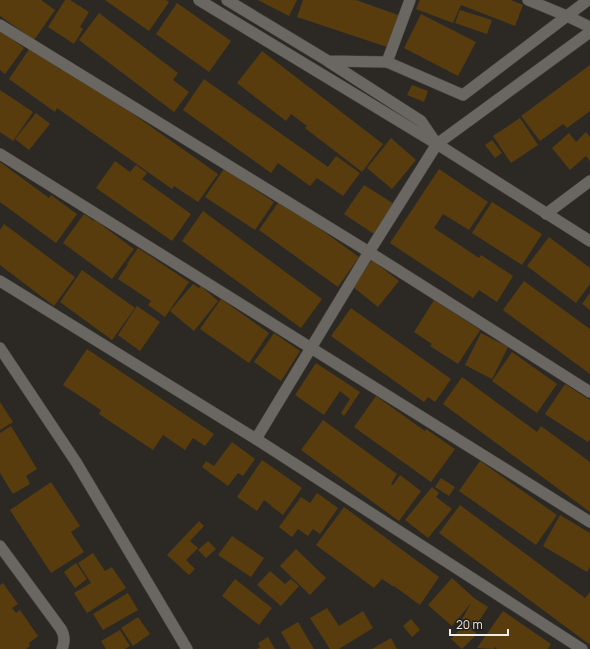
<svg xmlns="http://www.w3.org/2000/svg" width="590" height="649" viewBox="0 0 590 649" font-family="Manrope,sans-serif">
	<rect width="100%" height="100%" fill="#2c2925"/>
	<!-- building -->
	<g fill="#583c0d">
		<polygon points="0,0 41,0 55,10 34,40 0,16"/>
		<polygon points="65,0 70,0 89,12 80,27 83,29 74,44 48,27"/>
		<polygon points="105,0 166,0 169,2 149,31"/>
		<polygon points="258,0 297,0 289,16"/>
		<polygon points="303,0 356,0 401,16 390,48 297,17"/>
		<polygon points="420,0 511,0 523,5 515,26 461,5 453,23 416,9"/>
		<polygon points="177,3 231,41 209,72 156,34"/>
		<polygon points="460,10 492,20 487,34 455,23"/>
		<polygon points="99,13 178,73 173,80 189,92 174,112 79,40"/>
		<polygon points="421,14 476,42 458,76 404,48"/>
		<polygon points="0,30 24,48 5,74 0,70"/>
		<polygon points="30,48 61,70 65,66 218,174 198,202 174,186 172,189 57,108 55,112 9,79"/>
		<polygon points="262,51 383,144 362,172 305,128 307,126 291,114 286,121 237,83"/>
		<polygon points="590,65 590,111 567,128 563,124 540,141 521,116"/>
		<polygon points="204,79 328,167 336,156 360,173 343,196 317,178 310,186 278,163 271,173 183,110"/>
		<polygon points="412,85 428,91 424,102 407,95"/>
		<polygon points="0,90 33,112 13,141 0,132"/>
		<polygon points="36,113 50,124 29,150 15,139"/>
		<polygon points="520,118 538,145 511,163 493,136"/>
		<polygon points="586,132 590,137 590,161 586,156 570,170 552,148 569,133 576,142"/>
		<polygon points="391,138 416,160 392,189 367,168"/>
		<polygon points="492,140 502,153 495,158 485,145"/>
		<polygon points="115,161 130,172 136,165 147,173 142,179 191,214 172,241 96,188"/>
		<polygon points="0,162 49,198 51,195 77,214 56,243 0,202"/>
		<polygon points="224,169 274,202 255,230 205,197"/>
		<polygon points="439,169 488,202 469,230 443,214 434,228 479,258 481,255 513,276 497,302 479,290 473,298 390,243"/>
		<polygon points="364,185 394,204 374,234 344,214"/>
		<polygon points="280,200 359,257 338,287 259,230"/>
		<polygon points="492,202 542,234 522,265 472,233"/>
		<polygon points="203,211 322,299 301,328 182,241"/>
		<polygon points="84,214 94,221 95,220 134,249 112,279 63,243"/>
		<polygon points="4,224 75,277 54,306 0,265 0,230"/>
		<polygon points="549,237 590,268 590,284 576,303 527,266"/>
		<polygon points="138,248 189,282 165,317 148,305 151,301 118,279 128,264 127,264"/>
		<polygon points="372,260 399,281 378,307 352,286"/>
		<polygon points="82,270 135,308 112,340 60,302"/>
		<polygon points="524,281 590,329 590,374 503,310"/>
		<polygon points="193,284 199,288 201,286 218,301 194,331 170,311"/>
		<polygon points="590,293 590,310 582,304"/>
		<polygon points="221,299 269,333 249,363 200,329"/>
		<polygon points="434,300 480,330 458,364 430,346 432,344 414,332"/>
		<polygon points="137,306 160,322 140,351 118,335"/>
		<polygon points="351,308 451,379 435,402 428,397 424,402 331,336"/>
		<polygon points="274,333 300,351 281,381 254,362"/>
		<polygon points="481,333 508,347 492,379 465,365"/>
		<polygon points="87,349 214,434 205,446 193,438 185,450 163,435 153,450 99,414 101,410 63,385"/>
		<polygon points="512,352 557,384 537,413 492,381"/>
		<polygon points="316,363 360,392 344,416 341,413 350,399 340,391 324,415 295,395"/>
		<polygon points="462,377 537,432 541,426 590,462 590,512 443,404"/>
		<polygon points="565,384 590,400 590,439 588,442 545,414"/>
		<polygon points="376,396 425,431 426,429 455,449 431,482 354,427"/>
		<polygon points="0,402 13,422 0,430"/>
		<polygon points="323,420 397,474 391,484 393,485 400,475 421,491 399,521 301,450"/>
		<polygon points="11,426 37,469 26,476 30,484 13,494 0,473 0,433"/>
		<polygon points="232,442 255,459 243,476 238,473 228,486 202,467 206,461 214,466"/>
		<polygon points="262,460 302,488 283,515 271,506 271,505 264,500 257,511 237,497"/>
		<polygon points="480,461 557,515 536,545 459,491"/>
		<polygon points="441,478 455,487 449,496 435,487"/>
		<polygon points="51,482 80,526 71,532 84,552 51,573 10,510"/>
		<polygon points="432,487 439,493 436,497 452,509 428,538 405,520"/>
		<polygon points="317,493 338,508 320,534 313,529 308,536 298,529 292,537 279,527 301,497 310,503"/>
		<polygon points="460,505 585,598 590,592 590,643 589,644 439,533"/>
		<polygon points="344,507 439,577 420,605 394,586 394,587 382,579 374,588 316,545"/>
		<polygon points="560,515 590,533 590,567 587,572 543,546"/>
		<polygon points="199,521 204,526 190,541 198,548 186,560 195,569 189,575 167,555"/>
		<polygon points="232,536 264,558 251,577 218,555"/>
		<polygon points="208,541 216,549 206,558 198,550"/>
		<polygon points="296,549 326,578 310,595 280,566"/>
		<polygon points="93,553 105,571 112,567 126,588 87,613 74,593 91,583 78,563"/>
		<polygon points="76,563 87,579 75,588 64,572"/>
		<polygon points="270,571 285,584 291,579 299,586 281,606 257,585"/>
		<polygon points="452,578 474,598 488,607 475,627 462,619 471,603 452,626 428,605"/>
		<polygon points="235,579 272,608 259,625 222,596"/>
		<polygon points="3,583 18,604 12,608 16,613 20,610 38,636 29,643 30,646 26,649 0,649 0,585"/>
		<polygon points="128,593 138,610 103,630 93,614"/>
		<polygon points="327,608 339,626 363,611 373,628 339,649 330,649 310,618"/>
		<polygon points="503,611 551,644 548,649 497,649 495,647 494,649 477,648"/>
		<polygon points="138,617 150,634 133,646 121,628"/>
		<polygon points="411,619 420,630 412,637 403,626"/>
		<polygon points="298,622 314,649 291,649 281,632"/>
		<polygon points="466,623 477,634 462,649 451,639"/>
		<polygon points="120,630 130,646 125,649 106,649 101,641"/>
		<polygon points="268,637 275,649 257,649 260,647 258,643"/>
		<polygon points="391,638 397,649 372,649"/>
	</g>
	<g fill="none" stroke-linecap="round" stroke-linejoin="round">
		<defs>
			<g id="minor">
				<polyline points="528,0 567,16 590,27"/>
				<polyline points="0,25 369,252 590,392"/>
				<polyline points="387,62 410,0"/>
				<polyline points="0,154 590,522"/>
				<polyline points="546,214 590,181"/>
				<polyline points="0,281 256,439 582,649"/>
				<polyline points="0,348 76,462 187,649"/>
				<polyline points="256,439 369,252 437,144 590,241"/>
				<path d="M 0,546 L 61,629 C 65,636 65,642 62,649"/>
			</g>
			<g id="tertiary">
				<polyline points="199,0 437,144"/>
				<polyline points="227,0 328,61 387,62 463,95 588,0"/>
				<polyline points="329,62 421,121 434,140"/>
				<polyline points="437,144 590,32"/>
			</g>
		</defs>
		<!-- minor casing -->
		<use href="#minor" stroke="#494643" stroke-width="12"/>
		<!-- tertiary casing -->
		<use href="#tertiary" stroke="#494643" stroke-width="12"/>
		<!-- minor -->
		<use href="#minor" stroke="#6a6762" stroke-width="11"/>
		<!-- tertiary -->
		<use href="#tertiary" stroke="#6a6762" stroke-width="11"/>
	</g>
	<!-- scale -->
	<path d="M450 629v6h58v-6" fill="none" stroke="#eeece9" stroke-width="2"/>
	<text x="456" y="629" font-size="12" fill="#eeece9" stroke="#221f1c" stroke-width="3" paint-order="stroke">20 m</text>
</svg>
